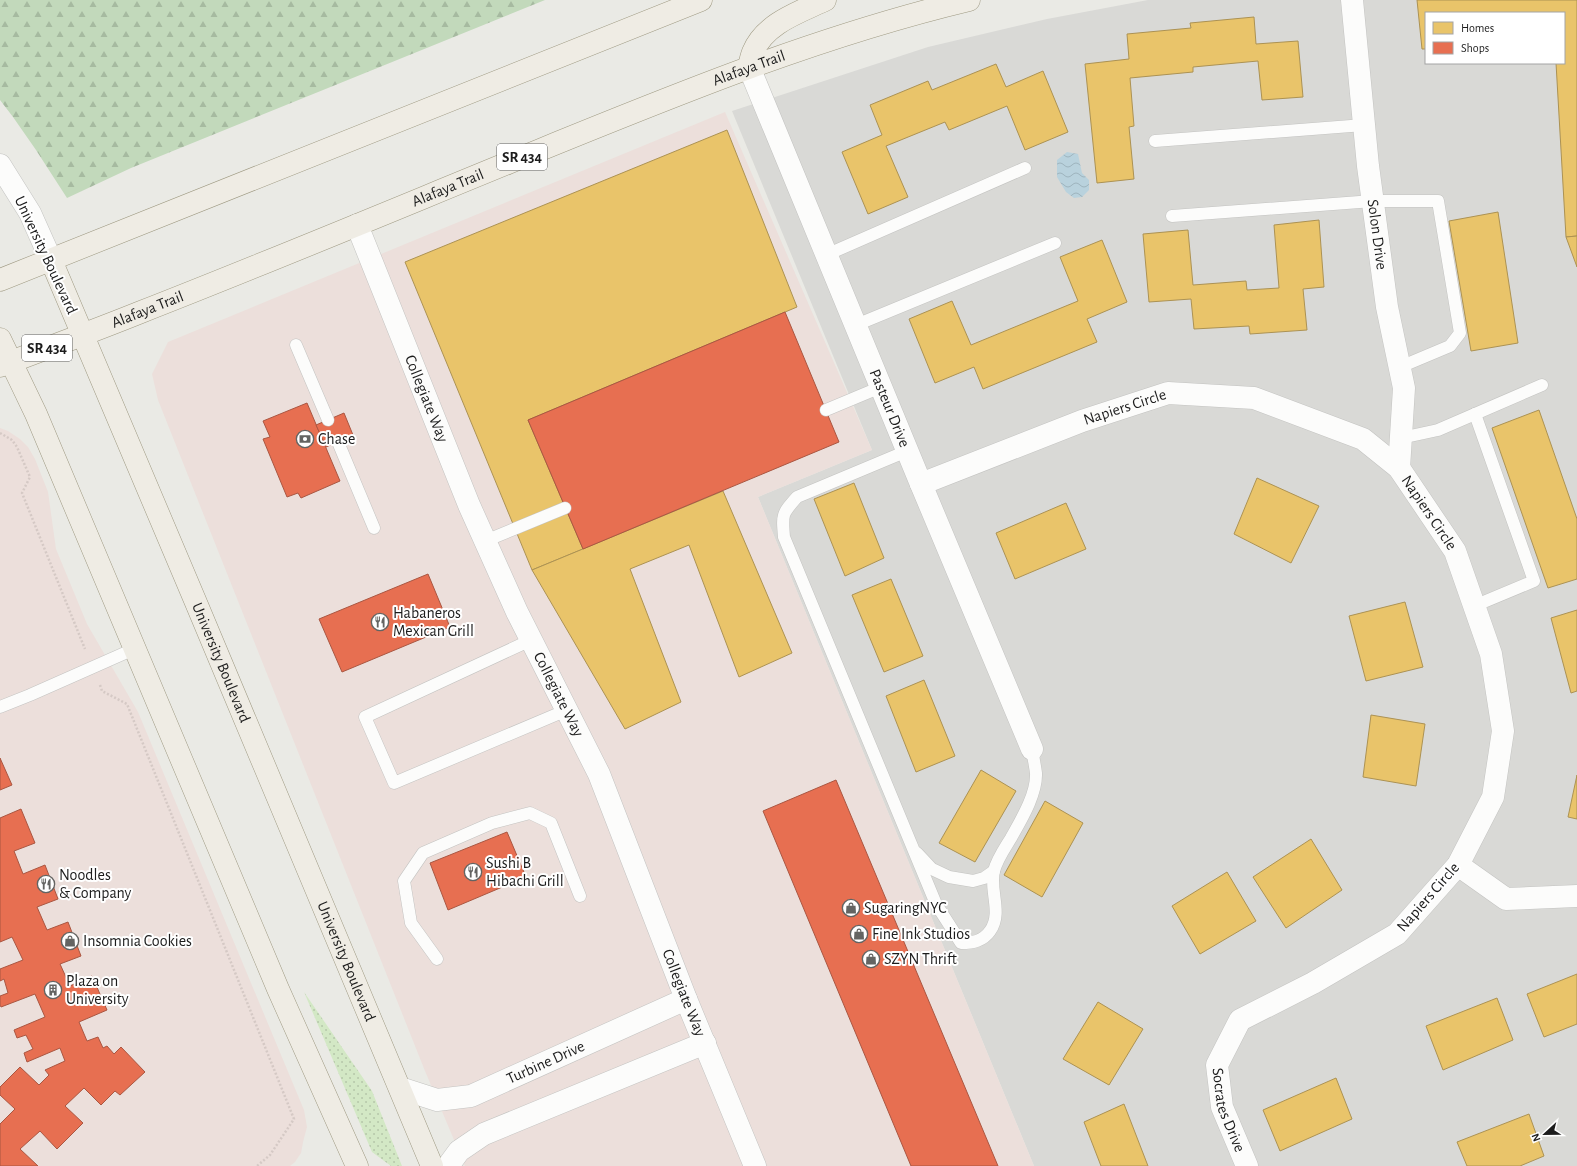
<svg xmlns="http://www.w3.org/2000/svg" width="1577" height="1166" viewBox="0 0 1577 1166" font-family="'Alegreya Sans',sans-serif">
	<defs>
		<pattern id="grass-dots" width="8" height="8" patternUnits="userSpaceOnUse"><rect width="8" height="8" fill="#d3e8c5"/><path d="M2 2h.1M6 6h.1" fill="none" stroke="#b5c6a9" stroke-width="1.8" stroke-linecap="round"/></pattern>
		<pattern id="forest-firs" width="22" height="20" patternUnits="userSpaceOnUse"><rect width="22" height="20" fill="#c2d9bb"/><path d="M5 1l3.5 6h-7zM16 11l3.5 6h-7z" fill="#a6baa0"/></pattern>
		<pattern id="water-waves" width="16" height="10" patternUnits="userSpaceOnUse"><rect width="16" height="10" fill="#b9d2dd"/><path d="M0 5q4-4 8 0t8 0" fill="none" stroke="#9eb4bd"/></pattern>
	</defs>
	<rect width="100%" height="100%" fill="#eaeae5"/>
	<!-- residential -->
	<path fill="#d9d9d6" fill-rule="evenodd" d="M 1148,0 L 1577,0 L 1577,1166 L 1034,1166 L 758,497 L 872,450 L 732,111 L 928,47 L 1047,19 ZM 1426,13 L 1564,13 L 1564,63 L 1426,63 Z"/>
	<!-- commercial -->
	<g fill="#ecdfdb">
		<polygon points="725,112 872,450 758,497 1034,1166 465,1166 425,1071 158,400 152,374 168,342"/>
		<polygon points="0,428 8,431 20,439 28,447 35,459 48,492 56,549 87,624 138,712 304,1110 307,1127 303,1142 301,1153 295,1162 290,1166 0,1166"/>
	</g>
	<!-- grass -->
	<polygon fill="url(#grass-dots)" points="304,992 372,1091 402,1166 391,1166 372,1152"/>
	<!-- forest -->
	<polygon fill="url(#forest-firs)" points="0,0 545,0 131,168 67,198 36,150 13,117 0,100"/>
	<!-- water -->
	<polygon fill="url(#water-waves)" points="1067,152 1078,154 1082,173 1089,180 1089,190 1082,197 1074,198 1066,192 1057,177 1057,160"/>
	<!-- homes -->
	<g fill="#e9c46a" stroke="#ac9253">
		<polygon points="1417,0 1577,0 1577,236 1566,237 1556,63 1564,63 1564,13 1426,13 1426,49 1422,49"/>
		<polygon points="1254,17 1256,44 1298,41 1303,97 1262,100 1258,61 1193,67 1193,72 1130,78 1134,126 1129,127 1134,179 1097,183 1085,64 1129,59 1127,34 1191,28 1190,23"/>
		<polygon points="996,64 1006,87 1043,71 1068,132 1025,150 1007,106 949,130 945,122 886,146 908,197 868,214 842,152 882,135 870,105 928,81 932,90"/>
		<polygon points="727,130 797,307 528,420 583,549 532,570 405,262"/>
		<polygon points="1498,212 1518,343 1471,351 1449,221"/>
		<polygon points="1319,220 1324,287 1303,289 1307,330 1250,334 1249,326 1194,329 1191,299 1149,302 1143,234 1188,230 1193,285 1246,281 1247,290 1279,288 1274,225"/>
		<polygon points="1577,236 1577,267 1566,237"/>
		<polygon points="1102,240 1127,302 1087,319 1097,342 983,389 974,367 935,383 909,319 952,301 971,345 1078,301 1060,257"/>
		<polygon points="1539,410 1577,519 1577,579 1548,588 1492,428"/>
		<polygon points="1257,478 1319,506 1291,563 1234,534"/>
		<polygon points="854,483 884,558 845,576 814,499"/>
		<polygon points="723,491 792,653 739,677 689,545 630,569 681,702 625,729 532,570"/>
		<polygon points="1066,503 1086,549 1015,579 996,533"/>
		<polygon points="891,579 923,656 884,672 852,595"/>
		<polygon points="1405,602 1423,667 1366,681 1349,616"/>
		<polygon points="1577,610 1577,691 1571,693 1551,618"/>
		<polygon points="924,680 955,756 916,772 886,696"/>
		<polygon points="1371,715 1425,724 1416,786 1363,777"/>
		<polygon points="981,770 1016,791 975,862 939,843"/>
		<polygon points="1577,775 1577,819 1568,817"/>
		<polygon points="1045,801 1083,823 1042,897 1004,875"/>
		<polygon points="1311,839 1342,890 1286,928 1253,877"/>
		<polygon points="1227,872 1256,921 1200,954 1172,906"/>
		<polygon points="1577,974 1577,1024 1544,1037 1527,994"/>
		<polygon points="1497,998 1513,1040 1443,1070 1426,1026"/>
		<polygon points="1098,1002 1143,1029 1109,1085 1063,1059"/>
		<polygon points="1336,1078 1352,1119 1280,1151 1263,1110"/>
		<polygon points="1124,1104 1148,1166 1101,1166 1084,1122"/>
		<polygon points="1529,1114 1544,1156 1520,1166 1467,1166 1457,1142"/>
	</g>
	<!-- shops -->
	<g fill="#e76f51" stroke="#aa5641">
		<polygon points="785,312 839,442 583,549 528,420"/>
		<polygon points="307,403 340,481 301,498 298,493 287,497 263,439 270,437 263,421"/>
		<polygon points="344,413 353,435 326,447 316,425"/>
		<polygon points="428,574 450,627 342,672 319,619"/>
		<polygon points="0,758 12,785 0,790"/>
		<polygon points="836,780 998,1166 911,1166 763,811"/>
		<polygon points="21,809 35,843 14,851 23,874 45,865 58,899 37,907 47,930 68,922 81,956 60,964 70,986 92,976 107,1010 79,1022 87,1041 98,1037 103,1048 107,1046 114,1054 121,1047 145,1072 120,1095 115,1091 101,1105 84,1088 65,1106 83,1123 57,1149 40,1131 20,1149 38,1166 0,1166 0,1124 15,1109 0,1095 0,1087 20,1067 39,1085 49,1075 45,1070 65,1061 60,1048 27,1062 24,1053 33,1049 26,1035 17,1038 14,1030 45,1017 35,994 1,1007 0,1005 0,996 8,993 4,979 0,981 0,969 23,960 12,937 0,942 0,818"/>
		<polygon points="507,832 526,877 448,910 430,863"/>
	</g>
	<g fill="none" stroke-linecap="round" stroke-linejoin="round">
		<defs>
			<g id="service">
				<polyline points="1155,141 1364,125"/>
				<polyline points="1172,216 1373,201 1438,201 1460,333 1450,346 1400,367"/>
				<polyline points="826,255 1025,168"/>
				<polyline points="856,325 1055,243"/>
				<polyline points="296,345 328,420"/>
				<polyline points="826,410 881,387"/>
				<polyline points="1401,438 1438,430 1542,385"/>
				<polyline points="338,442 374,528"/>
				<path d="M 907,451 L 797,497 C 782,514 782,514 784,537 L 936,904 L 961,943 C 973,943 983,941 990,931 C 1003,913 989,890 994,871 C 997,859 1005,848 1011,838 C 1021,820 1037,794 1036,773 C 1035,765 1033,756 1032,749"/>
				<polyline points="485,541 565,508"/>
				<polyline points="1474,606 1534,581 1475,414"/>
				<polyline points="531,640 365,717 394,783 567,710"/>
				<polyline points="0,707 30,695 134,649"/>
				<polyline points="917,853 932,869 949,877 973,881 984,878 994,871"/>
				<polyline points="437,959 411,923 404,881 423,853 492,823 530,813 551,823 580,896"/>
			</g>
			<g id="minor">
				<path id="s1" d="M 1352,0 L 1368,166 L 1387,307 L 1404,388 L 1399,468"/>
				<path id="s2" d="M 749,67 L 921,484 L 1032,749"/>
				<polyline points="0,165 30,213 51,260"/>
				<path id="s3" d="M 357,225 L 469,505 L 517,612 L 599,774 L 686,999 L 755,1166"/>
				<path id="s4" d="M 921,484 L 1082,421 L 1168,393 L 1254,398 L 1363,439 L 1399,468 L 1455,551 L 1491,654 L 1503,731 L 1493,797 L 1458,865 L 1397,934 L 1313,983 L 1240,1020 L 1217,1065 L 1222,1107 L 1247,1166"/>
				<polyline points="1458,865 1506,899 1577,896"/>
				<path id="s5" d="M 400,1088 L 437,1100 L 471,1096 L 686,999"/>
				<polyline points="448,1166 459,1151 484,1134 705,1043"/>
			</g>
			<g id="primary">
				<path d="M 749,67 C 750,62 751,57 753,52 C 765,23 800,12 825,0"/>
				<path id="s6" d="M 51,260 L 197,605 L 432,1166"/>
				<polyline points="0,280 701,0"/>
				<polyline points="0,339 36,414 278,989 357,1166"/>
				<path id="s7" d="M 0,366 C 47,348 94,331 141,312 C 264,264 386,213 508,163 C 658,102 810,38 969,0"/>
			</g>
		</defs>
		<!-- service casing -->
		<use href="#service" stroke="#c3c3c1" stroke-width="13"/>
		<!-- minor casing -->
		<use href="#minor" stroke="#c3c3c1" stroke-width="23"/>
		<!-- primary casing -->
		<use href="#primary" stroke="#9f9a83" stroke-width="23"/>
		<!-- path -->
		<g stroke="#d5c9c5" stroke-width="2.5" stroke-dasharray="2 2" stroke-linecap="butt">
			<polyline points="0,433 12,440 17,447 30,477 22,493 85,649"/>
			<polyline points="100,685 102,691 127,704 294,1119 270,1155 257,1166"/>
		</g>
		<!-- service -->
		<use href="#service" stroke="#fcfcfb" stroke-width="12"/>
		<!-- minor -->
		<use href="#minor" stroke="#fcfcfb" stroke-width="22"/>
		<!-- primary -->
		<use href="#primary" stroke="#efece4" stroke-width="22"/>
	</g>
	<!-- icons -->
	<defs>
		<symbol id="bank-ring" viewBox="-11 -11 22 22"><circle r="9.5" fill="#fff" stroke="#646462" stroke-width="1.5"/><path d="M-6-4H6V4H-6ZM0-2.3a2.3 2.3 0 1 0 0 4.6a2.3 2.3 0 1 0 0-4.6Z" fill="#646462"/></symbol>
		<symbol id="restaurant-ring" viewBox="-11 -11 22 22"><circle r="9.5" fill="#fff" stroke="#646462" stroke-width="1.5"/><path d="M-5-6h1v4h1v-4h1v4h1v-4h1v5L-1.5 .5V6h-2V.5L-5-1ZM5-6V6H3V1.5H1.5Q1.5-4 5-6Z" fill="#646462"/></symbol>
		<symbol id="shop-ring" viewBox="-11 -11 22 22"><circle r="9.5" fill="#fff" stroke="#646462" stroke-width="1.5"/><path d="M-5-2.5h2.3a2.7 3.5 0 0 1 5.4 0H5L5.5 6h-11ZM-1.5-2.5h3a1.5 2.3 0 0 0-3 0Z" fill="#646462"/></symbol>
		<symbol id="building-ring" viewBox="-11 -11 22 22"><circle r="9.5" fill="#fff" stroke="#646462" stroke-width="1.5"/><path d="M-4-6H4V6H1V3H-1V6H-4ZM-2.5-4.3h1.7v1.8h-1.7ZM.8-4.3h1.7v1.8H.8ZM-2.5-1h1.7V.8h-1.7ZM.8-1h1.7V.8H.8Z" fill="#646462"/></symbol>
	</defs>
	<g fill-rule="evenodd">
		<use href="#bank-ring" x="295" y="429" width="20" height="20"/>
		<use href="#restaurant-ring" x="370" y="612" width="20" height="20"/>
		<use href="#restaurant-ring" x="463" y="862" width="20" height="20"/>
		<use href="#restaurant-ring" x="36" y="874" width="20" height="20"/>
		<use href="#shop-ring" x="841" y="898" width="20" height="20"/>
		<use href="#shop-ring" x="849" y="924" width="20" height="20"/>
		<use href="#shop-ring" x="60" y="931" width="20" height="20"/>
		<use href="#shop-ring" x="861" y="949" width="20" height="20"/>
		<use href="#building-ring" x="43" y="980" width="20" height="20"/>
	</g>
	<g text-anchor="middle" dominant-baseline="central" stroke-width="4" stroke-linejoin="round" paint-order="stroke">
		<!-- shield labels -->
		<g fill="#fff" stroke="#606060" stroke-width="1">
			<rect x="497" y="144" width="50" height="26" rx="3"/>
			<rect x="22" y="335" width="50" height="26" rx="3"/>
		</g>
		<g font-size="15" font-weight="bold" fill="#1c1c1c">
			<text x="522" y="157">SR 434</text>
			<text x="47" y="348">SR 434</text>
		</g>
		<!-- street labels -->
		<g font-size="16" fill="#1c1c1c" stroke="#fff">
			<text stroke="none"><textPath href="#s7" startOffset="806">Alafaya Trail</textPath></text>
			<text stroke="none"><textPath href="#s7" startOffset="482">Alafaya Trail</textPath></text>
			<text stroke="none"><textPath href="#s1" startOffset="236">Solon Drive</textPath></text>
			<text transform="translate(46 255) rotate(65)">University Boulevard</text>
			<text stroke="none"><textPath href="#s7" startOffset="158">Alafaya Trail</textPath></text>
			<text stroke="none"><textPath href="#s3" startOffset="187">Collegiate Way</textPath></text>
			<text stroke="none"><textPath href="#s2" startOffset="369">Pasteur Drive</textPath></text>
			<text stroke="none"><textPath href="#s4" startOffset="218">Napiers Circle</textPath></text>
			<text stroke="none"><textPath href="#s4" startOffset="566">Napiers Circle</textPath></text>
			<text stroke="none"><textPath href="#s6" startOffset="437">University Boulevard</textPath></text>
			<text stroke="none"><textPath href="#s3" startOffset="511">Collegiate Way</textPath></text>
			<text transform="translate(1428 897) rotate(-49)">Napiers Circle</text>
			<text stroke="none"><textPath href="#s6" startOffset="761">University Boulevard</textPath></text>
			<text stroke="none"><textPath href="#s3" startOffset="835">Collegiate Way</textPath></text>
			<text stroke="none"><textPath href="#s5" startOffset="155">Turbine Drive</textPath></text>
			<text stroke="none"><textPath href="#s4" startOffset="1311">Socrates Drive</textPath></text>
		</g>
		<!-- poi labels -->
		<g font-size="16" fill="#1c1c1c" stroke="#fff" text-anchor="start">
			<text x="318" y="439">Chase</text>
			<text x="393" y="613">Habaneros<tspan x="393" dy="18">Mexican Grill</tspan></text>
			<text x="486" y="863">Sushi B<tspan x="486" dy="18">Hibachi Grill</tspan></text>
			<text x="59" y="875">Noodles<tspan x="59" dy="18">&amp; Company</tspan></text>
			<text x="864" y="908">SugaringNYC</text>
			<text x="872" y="934">Fine Ink Studios</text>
			<text x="83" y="941">Insomnia Cookies</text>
			<text x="884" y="959">SZYN Thrift</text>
			<text x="66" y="981">Plaza on<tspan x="66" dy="18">University</tspan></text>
		</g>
	</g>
	<!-- legend -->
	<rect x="1425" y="12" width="140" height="52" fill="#ffffff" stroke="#a4a4a4"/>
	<rect x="1433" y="22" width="20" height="12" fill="#e9c46a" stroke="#a4a4a4"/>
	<text x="1461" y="32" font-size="12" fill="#1c1c1c">Homes</text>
	<rect x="1433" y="42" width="20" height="12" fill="#e76f51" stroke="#a4a4a4"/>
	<text x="1461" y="52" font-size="12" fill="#1c1c1c">Shops</text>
	<!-- north arrow -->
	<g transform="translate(1545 1134) rotate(248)" stroke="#ffffff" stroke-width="3" paint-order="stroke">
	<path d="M0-3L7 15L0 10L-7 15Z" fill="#1c1c1c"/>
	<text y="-6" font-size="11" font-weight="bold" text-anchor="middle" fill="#1c1c1c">N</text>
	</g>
</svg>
